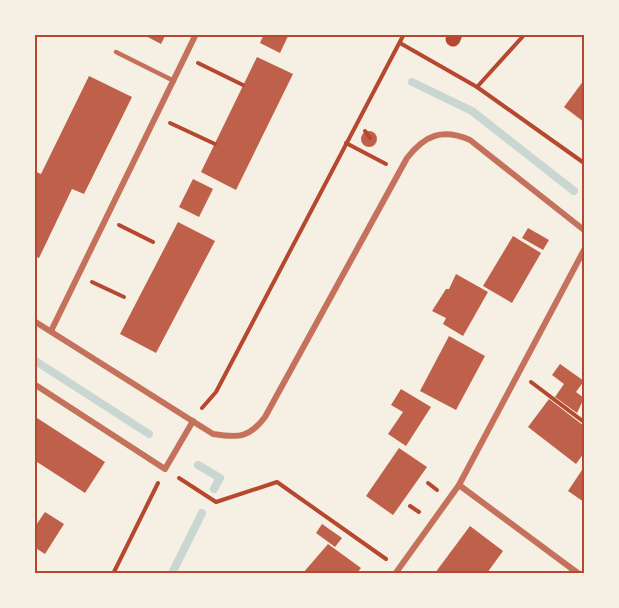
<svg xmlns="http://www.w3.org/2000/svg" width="619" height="608" viewBox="0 0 619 608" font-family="Commissioner,sans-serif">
	<rect width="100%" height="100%" fill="#f6efe4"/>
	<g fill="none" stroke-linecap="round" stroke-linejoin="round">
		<!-- stream -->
		<g stroke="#c9d6d2" stroke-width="8">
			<polyline points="412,82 472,111 574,191"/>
			<polyline points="34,360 149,434"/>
			<polyline points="198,465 220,478 214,489"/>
			<polyline points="174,574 173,571 202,513"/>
		</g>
	</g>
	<!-- building -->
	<g fill="#bf614a">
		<polygon points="142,34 166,34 161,44"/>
		<polygon points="264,34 289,34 280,53 260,43"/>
		<polygon points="257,57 293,74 236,190 201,172"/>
		<polygon points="89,76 132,97 84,194 72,189 39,258 34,256 34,171 41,174"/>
		<polygon points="584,80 584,122 564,107"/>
		<circle cx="369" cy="139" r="8"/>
		<polygon points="193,179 213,189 199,217 179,207"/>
		<polygon points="178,222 215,241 156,353 120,334"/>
		<polygon points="528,228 549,240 543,250 522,238"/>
		<polygon points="513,236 541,253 512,303 483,286"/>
		<polygon points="456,274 488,292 463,336 443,324 446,318 432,311 446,289 449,289"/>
		<polygon points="449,336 485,356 456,410 420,391"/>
		<polygon points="560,364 584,381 576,392 584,398 577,413 555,397 564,384 552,375"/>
		<polygon points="401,389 431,407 406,446 388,434 403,412 391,405"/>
		<polygon points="549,399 584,426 584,453 576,464 528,427"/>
		<polygon points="34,416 105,462 85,493 34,460"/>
		<polygon points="399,448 427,467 393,515 366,496"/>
		<polygon points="584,467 584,502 568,491"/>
		<polygon points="45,512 64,524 45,554 34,547 34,528"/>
		<polygon points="322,524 342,538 335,547 316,533"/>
		<polygon points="470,526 503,551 487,573 435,573"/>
		<polygon points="328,544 361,568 357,573 303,573"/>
	</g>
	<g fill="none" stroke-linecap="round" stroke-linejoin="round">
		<!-- path -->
		<g stroke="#b5482f" stroke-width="4">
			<polyline points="400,43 477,87 584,163"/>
			<polyline points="198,63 243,85"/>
			<polyline points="477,87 525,34"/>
			<polyline points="170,123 215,144"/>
			<polyline points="365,131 370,138"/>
			<polyline points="346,143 386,164"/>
			<polyline points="119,225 153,242"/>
			<polyline points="92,282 124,297"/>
			<polyline points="531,382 584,422"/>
			<polyline points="202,408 216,392 404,34"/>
			<polyline points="179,478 216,502 277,482 386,559"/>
			<polyline points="428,483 437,490"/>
			<polyline points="410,506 419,512"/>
			<polyline points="113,574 158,483"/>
		</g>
		<!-- service -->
		<polyline stroke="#c5725c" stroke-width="4.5" points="116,52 174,81"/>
		<!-- minor -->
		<g stroke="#c5725c" stroke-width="6">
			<path d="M 34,321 L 213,434 C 239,438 249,438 265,417 L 407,158 C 425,135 442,128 470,140 L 584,230"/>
			<polyline points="51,331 196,34"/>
			<polyline points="34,384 165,469 193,421"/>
			<polyline points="459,485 579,574"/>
			<polyline points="395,574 459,485 584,250"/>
		</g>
		<!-- primary -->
		<polyline stroke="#b5482f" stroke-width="15" points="453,39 455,34"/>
	</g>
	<!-- border -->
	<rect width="619" height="608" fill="none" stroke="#f6efe4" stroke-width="72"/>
	<rect x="36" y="36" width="547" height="536" fill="none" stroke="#b5482f" stroke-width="2"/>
</svg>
